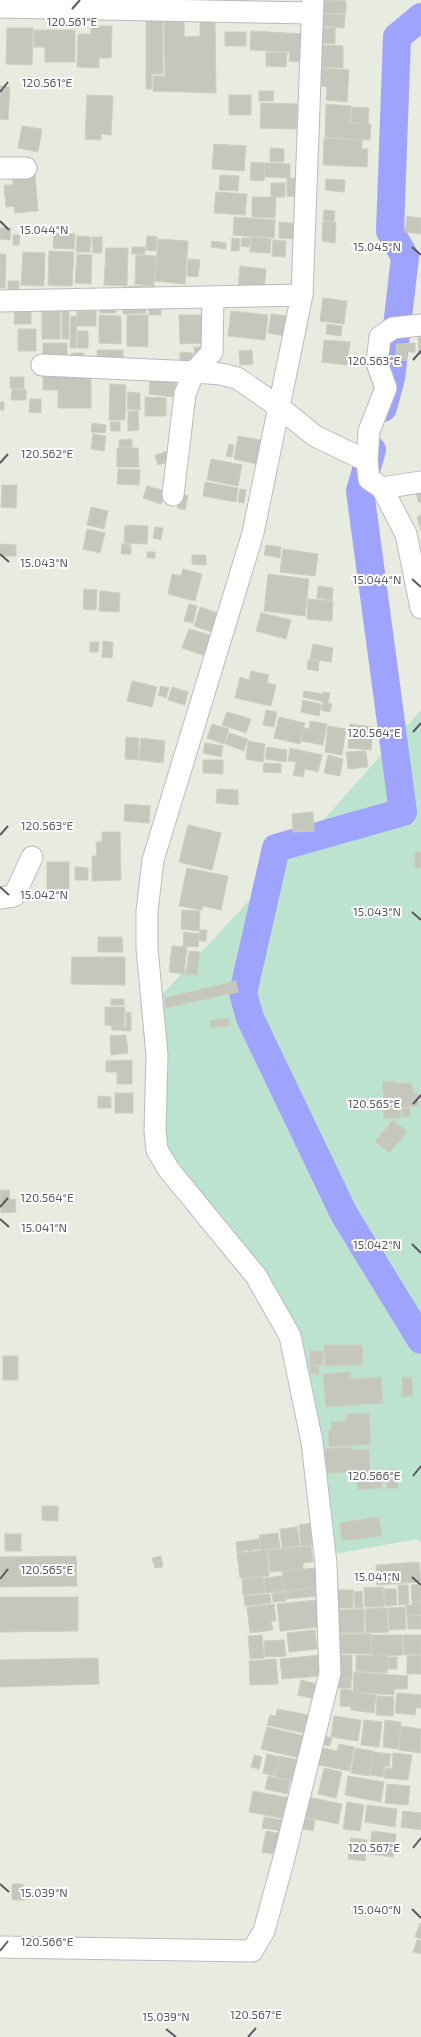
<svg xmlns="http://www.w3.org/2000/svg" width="421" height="2037" viewBox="0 0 421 2037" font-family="'Exo 2',sans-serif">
	<rect width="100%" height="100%" fill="#e8ebdf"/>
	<!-- green -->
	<polygon fill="#bce3d0" points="421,710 421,1543 417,1539 334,1554 293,1334 163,1150 160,997 311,834"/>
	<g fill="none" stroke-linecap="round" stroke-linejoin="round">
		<!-- river -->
		<g stroke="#9ea3fd" stroke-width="28">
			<polyline points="383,408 391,378 405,257 390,231 397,37 421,17"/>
			<polyline points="372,450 360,491 403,812 276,848 243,993 250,1018 344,1214 421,1340"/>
		</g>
	</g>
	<!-- building -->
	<g fill="#c5c6bc" stroke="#ccd0be">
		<polygon points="322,0 346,1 346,14 322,13"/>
		<polygon points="320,14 345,15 344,28 320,26"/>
		<polygon points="164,17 184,17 184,37 200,36 200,17 215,17 216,93 153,91 153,76 165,76"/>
		<polygon points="146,19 163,19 163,74 152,74 152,89 146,89"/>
		<polygon points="91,26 112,26 111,58 99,58 99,68 77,67 78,34 91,34"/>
		<polygon points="7,28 33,28 32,65 6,64"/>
		<polygon points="321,28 335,28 335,44 321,43"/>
		<polygon points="34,30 75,30 75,62 45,62 45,47 34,47"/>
		<polygon points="251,31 304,34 302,62 289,61 290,52 250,50"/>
		<rect x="225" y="32" width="21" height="14"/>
		<polygon points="320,45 343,46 343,68 319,67"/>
		<polygon points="266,52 287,53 286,67 266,66"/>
		<polygon points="320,68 349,70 347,102 326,100 327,87 319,86"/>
		<polygon points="0,86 10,87 8,120 0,119"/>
		<polygon points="259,91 274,91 273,101 259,101"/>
		<polygon points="87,95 113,96 111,135 101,134 101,140 85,139"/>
		<rect x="229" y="95" width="22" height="20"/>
		<polygon points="261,103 297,104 297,129 260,128"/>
		<polygon points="326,104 351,106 350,123 371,124 370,140 325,137"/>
		<polygon points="352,107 369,108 368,124 351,122"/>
		<polygon points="22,126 42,129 38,152 18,148"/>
		<polygon points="324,138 362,140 362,149 368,149 367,167 323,165"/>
		<polygon points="214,144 246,146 244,171 212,169"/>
		<polygon points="270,148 284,149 284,162 270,162"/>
		<polygon points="251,162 265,163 264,181 250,180"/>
		<polygon points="265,163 290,164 290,178 265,177"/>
		<polygon points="35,173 38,211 15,213 14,206 6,207 4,185 13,185 13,175"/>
		<polygon points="220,175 239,176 238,191 219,190"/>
		<polygon points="287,178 304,179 303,197 287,196"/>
		<polygon points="326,179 345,180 344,192 325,190"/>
		<rect x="271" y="183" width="14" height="14"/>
		<polygon points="216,192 247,194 245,215 214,213"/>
		<polygon points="252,197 276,197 275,218 252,217"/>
		<polygon points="324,210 335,211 334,222 323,220"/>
		<polygon points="407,216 421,218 421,234 405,232"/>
		<polygon points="234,217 275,220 274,238 233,235"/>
		<polygon points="323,221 336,223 335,243 322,241"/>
		<polygon points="279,222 300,224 299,239 279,238"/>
		<polygon points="0,228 11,228 10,240 0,239"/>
		<polygon points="54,233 75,234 74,249 53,248"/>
		<polygon points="13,235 20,235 19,245 13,245"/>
		<polygon points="77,236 91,237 90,252 76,252"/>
		<polygon points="147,236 157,237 156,251 146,250"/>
		<polygon points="92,237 102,237 102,253 93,253"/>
		<polygon points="251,237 271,239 270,253 250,252"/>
		<polygon points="232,238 240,239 239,251 231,251"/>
		<polygon points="242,238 250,238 249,247 241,246"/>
		<polygon points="158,239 188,241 185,284 155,281"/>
		<polygon points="273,240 286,241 285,257 272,256"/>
		<polygon points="212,241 226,243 226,249 211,247"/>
		<rect x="132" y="247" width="13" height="7"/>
		<polygon points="106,248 128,248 127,286 104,285"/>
		<polygon points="49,251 74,252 72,286 48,285"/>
		<polygon points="23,252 45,253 44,286 21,285"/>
		<polygon points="0,254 6,254 5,288 0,288"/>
		<polygon points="77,254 92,255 91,284 75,283"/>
		<polygon points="136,255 156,256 154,286 135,284"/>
		<polygon points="188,259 200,260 198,277 187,276"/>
		<polygon points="240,266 266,269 264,292 238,290"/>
		<polygon points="8,281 19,281 19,300 0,299 0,290 8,290"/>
		<polygon points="129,286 155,286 155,295 129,294"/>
		<polygon points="323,298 347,301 344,324 320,321"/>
		<rect x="42" y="304" width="18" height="35"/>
		<rect x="100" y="304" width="16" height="9"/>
		<polygon points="146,304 146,313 123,314 123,305"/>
		<rect x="149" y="304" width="12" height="11"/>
		<polygon points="15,310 31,310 31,324 14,324"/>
		<rect x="62" y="311" width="7" height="28"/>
		<rect x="77" y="311" width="19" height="15"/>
		<polygon points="231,311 268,315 265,340 228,336"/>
		<polygon points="271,314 293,317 290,337 268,333"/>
		<polygon points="99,315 121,316 121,344 99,343"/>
		<polygon points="127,315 148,315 148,347 127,346"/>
		<polygon points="179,315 203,315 204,343 180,344"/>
		<polygon points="71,316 77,316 76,348 70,348"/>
		<polygon points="327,324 342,326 341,336 326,334"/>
		<rect x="18" y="329" width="18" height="22"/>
		<polygon points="78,331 88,331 88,348 77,348"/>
		<polygon points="418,336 421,336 421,354 419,355"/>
		<polygon points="324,340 350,342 347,365 322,362"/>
		<polygon points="43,343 67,343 67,359 43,358"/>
		<polygon points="415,343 415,352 406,352 407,360 397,361 396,344"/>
		<polygon points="194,347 207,347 195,356"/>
		<polygon points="97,350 123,350 123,363 97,362"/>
		<polygon points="252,350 253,364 240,365 239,351"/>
		<polygon points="180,352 193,353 192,367 180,367"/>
		<polygon points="71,353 84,353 84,364 71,363"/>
		<polygon points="91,372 91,408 58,408 58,390 43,390 43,375"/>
		<polygon points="10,377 24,377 24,389 10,388"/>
		<polygon points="150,379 176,382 174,397 149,394"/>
		<polygon points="110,384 126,385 125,420 109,420"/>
		<polygon points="12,389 26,390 26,400 11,400"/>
		<polygon points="128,392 140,393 140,410 127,409"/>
		<polygon points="145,397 166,398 166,416 145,416"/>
		<polygon points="30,399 41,399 41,413 29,412"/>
		<rect x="0" y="402" width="4" height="8"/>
		<polygon points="128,411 138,411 139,430 128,431"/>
		<polygon points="110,422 120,422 120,431 111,431"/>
		<polygon points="92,423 106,425 105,433 91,432"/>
		<polygon points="93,434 106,436 104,451 91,449"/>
		<polygon points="238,436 261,440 257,464 234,459"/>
		<polygon points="132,439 132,447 119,448 119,440"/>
		<polygon points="229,444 234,445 232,457 226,456"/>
		<polygon points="117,448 138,448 139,467 117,467"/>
		<polygon points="171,450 174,460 158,465 155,455"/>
		<polygon points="211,459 242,465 238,486 207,480"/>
		<polygon points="118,469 140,470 139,485 117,484"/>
		<polygon points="205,482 238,488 236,502 203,496"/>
		<polygon points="2,485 17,485 16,508 1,507"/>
		<polygon points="147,486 165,491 161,504 143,498"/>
		<polygon points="240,489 246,490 244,503 238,502"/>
		<polygon points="421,489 421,502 418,502 416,490"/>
		<polygon points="180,494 188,496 185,510 177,508"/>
		<polygon points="91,507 108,511 104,529 87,525"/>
		<polygon points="421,515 421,530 417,517"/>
		<polygon points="125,525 148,526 147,544 124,543"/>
		<polygon points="155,527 163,528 161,540 153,538"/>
		<polygon points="87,529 105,533 100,553 83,549"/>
		<polygon points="0,544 16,545 16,556 0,556"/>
		<polygon points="122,544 131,545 131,554 121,554"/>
		<polygon points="266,545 281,547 280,558 264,555"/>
		<polygon points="283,549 318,554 315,576 280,572"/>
		<rect x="147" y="552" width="8" height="6"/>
		<polygon points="192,555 206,555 206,565 192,564"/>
		<polygon points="183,569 202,574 195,601 168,594 172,574 181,576"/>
		<polygon points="268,574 309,579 305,616 264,611"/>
		<polygon points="318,586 333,588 332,600 317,598"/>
		<polygon points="84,589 97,590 96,610 83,609"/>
		<polygon points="100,591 120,593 119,612 99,611"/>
		<polygon points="308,599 333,601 332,621 307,619"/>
		<polygon points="189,604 197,606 193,623 184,621"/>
		<polygon points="200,607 218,613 212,632 194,626"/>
		<polygon points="261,613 291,620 286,639 256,631"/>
		<polygon points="189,629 213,636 206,656 182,648"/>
		<polygon points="103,641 113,642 112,658 102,657"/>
		<polygon points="90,642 99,642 98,652 90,652"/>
		<polygon points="313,644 333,648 331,662 310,659"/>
		<polygon points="308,660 319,661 318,671 307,669"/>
		<polygon points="251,671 269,675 267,683 276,685 271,706 235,698 240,677 249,680"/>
		<polygon points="132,681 157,687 152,707 127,701"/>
		<polygon points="161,686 169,688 166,698 158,695"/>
		<polygon points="172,687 188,692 185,705 168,700"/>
		<polygon points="304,691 323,694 323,692 330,693 328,703 303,697"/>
		<polygon points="303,700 321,704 319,716 301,712"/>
		<polygon points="323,702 332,704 330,712 321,710"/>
		<polygon points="266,710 277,712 274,727 263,725"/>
		<polygon points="227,712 251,719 246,733 222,725"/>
		<polygon points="279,717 305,723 300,744 274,738"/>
		<polygon points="310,721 327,724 323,745 301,741 304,728 309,729"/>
		<polygon points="212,724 229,729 224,744 207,738"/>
		<polygon points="350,724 373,727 371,750 348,748"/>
		<polygon points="328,726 346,729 342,755 325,752"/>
		<polygon points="229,733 248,739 244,751 225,744"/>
		<polygon points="126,737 139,738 138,760 125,759"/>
		<polygon points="141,738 165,741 163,763 139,760"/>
		<polygon points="248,741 265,744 263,762 246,759"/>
		<polygon points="205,743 223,746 221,757 203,753"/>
		<polygon points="267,747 287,750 286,762 265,759"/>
		<polygon points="290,748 322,755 318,772 305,769 303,777 293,775 296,762 288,761"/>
		<polygon points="366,751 368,767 348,769 346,752"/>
		<polygon points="328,755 343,759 340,776 324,773"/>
		<polygon points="203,760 223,760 223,774 203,773"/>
		<polygon points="264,763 281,764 281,773 263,772"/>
		<polygon points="217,789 238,790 238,805 216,803"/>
		<polygon points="125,804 150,806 149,823 124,821"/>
		<polygon points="313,812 314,831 293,832 292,814"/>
		<polygon points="188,825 221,833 212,870 179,862"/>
		<polygon points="102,832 120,832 121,880 92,881 92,856 97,856 96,842 102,842"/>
		<rect x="415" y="852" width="6" height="16"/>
		<rect x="47" y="862" width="22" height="31"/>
		<polygon points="75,867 88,868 88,880 75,880"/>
		<polygon points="187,868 228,876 221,910 203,906 202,910 179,906"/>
		<polygon points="182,910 200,911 199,931 181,929"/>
		<polygon points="200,930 207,930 206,941 199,941"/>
		<polygon points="184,932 199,934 198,947 183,946"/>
		<polygon points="98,937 122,937 123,952 98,952"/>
		<polygon points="172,946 187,947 184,974 169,972"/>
		<polygon points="189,951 200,952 197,975 186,974"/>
		<polygon points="72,957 125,957 125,985 71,984"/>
		<polygon points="236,981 238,992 166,1008 164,998"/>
		<rect x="111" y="999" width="13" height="6"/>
		<polygon points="105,1007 125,1007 124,1026 105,1025"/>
		<polygon points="126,1012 131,1013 131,1031 112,1030 111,1026 126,1026"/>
		<polygon points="229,1018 230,1026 211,1028 210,1020"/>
		<polygon points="126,1035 128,1053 111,1055 110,1036"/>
		<polygon points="132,1060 132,1084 117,1084 117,1072 106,1072 106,1061"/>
		<polygon points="395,1081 395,1084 412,1083 413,1093 418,1093 419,1106 385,1109 382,1082"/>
		<rect x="115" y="1093" width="18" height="20"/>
		<polygon points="98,1096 111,1097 111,1108 98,1108"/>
		<polygon points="400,1108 401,1118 384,1119 383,1109"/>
		<polygon points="402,1108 410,1108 410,1116 403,1117"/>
		<polygon points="393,1120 407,1132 389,1153 375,1141"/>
		<polygon points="0,1190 9,1190 10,1200 15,1199 16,1212 1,1213"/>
		<polygon points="324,1345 362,1345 363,1365 325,1366"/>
		<rect x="310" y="1351" width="13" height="14"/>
		<rect x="3" y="1356" width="15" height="24"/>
		<polygon points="310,1366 319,1366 319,1374 311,1374"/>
		<polygon points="351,1372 351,1379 381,1377 383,1403 326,1407 323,1374"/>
		<polygon points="402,1377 412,1377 413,1396 402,1397"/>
		<polygon points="369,1413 371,1444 329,1447 328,1430 331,1430 331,1422 346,1421 346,1414"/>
		<polygon points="352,1447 352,1450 369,1449 370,1472 380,1472 382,1488 358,1490 357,1481 351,1481 351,1472 327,1473 325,1449"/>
		<polygon points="396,1469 398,1488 387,1489 385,1470"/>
		<polygon points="42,1506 58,1506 58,1521 42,1520"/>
		<polygon points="379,1517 382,1536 342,1541 339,1523"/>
		<polygon points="312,1523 315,1545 301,1546 299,1525"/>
		<polygon points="297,1527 300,1546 282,1548 280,1529"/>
		<polygon points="278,1533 280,1548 261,1550 259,1535"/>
		<rect x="5" y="1534" width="16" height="17"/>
		<polygon points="259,1539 260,1549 237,1552 236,1542"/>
		<polygon points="311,1546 313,1562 303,1563 303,1569 270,1572 268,1550"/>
		<polygon points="267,1550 269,1576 240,1578 237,1553"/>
		<polygon points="76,1556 77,1586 0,1587 0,1557"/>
		<polygon points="161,1556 163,1567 155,1568 152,1558"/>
		<polygon points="419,1562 421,1582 377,1585 376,1565"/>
		<polygon points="317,1568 319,1587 284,1591 282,1571"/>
		<polygon points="282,1576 284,1591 265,1593 264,1578"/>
		<polygon points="263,1577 265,1593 243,1595 242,1579"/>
		<polygon points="421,1584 421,1601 412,1602 411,1585"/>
		<polygon points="398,1585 408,1585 409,1604 399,1605"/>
		<polygon points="383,1587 384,1607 365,1607 364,1588"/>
		<polygon points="318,1588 319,1596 286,1599 285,1591"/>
		<polygon points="384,1589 396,1589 397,1605 385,1606"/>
		<rect x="333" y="1590" width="20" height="18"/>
		<polygon points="362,1591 363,1608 355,1608 354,1592"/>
		<polygon points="285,1592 286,1601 273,1602 272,1593"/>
		<polygon points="270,1594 271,1603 245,1606 244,1596"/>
		<polygon points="0,1597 78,1597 78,1631 0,1632"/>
		<polygon points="317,1600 320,1627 280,1631 277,1604"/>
		<polygon points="412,1602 421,1602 421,1615 407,1616 406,1605 412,1605"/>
		<polygon points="274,1604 276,1621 271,1621 273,1630 250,1633 247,1607"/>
		<polygon points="405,1607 406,1629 389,1630 388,1608"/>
		<polygon points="387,1608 388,1632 366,1633 365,1609"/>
		<polygon points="364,1609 364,1633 335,1633 335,1610"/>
		<polygon points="407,1616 421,1616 421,1629 408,1629"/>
		<polygon points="315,1630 317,1649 289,1652 287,1633"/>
		<polygon points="336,1634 371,1634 371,1654 336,1653"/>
		<polygon points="262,1635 264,1658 250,1659 248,1636"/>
		<polygon points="371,1635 402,1635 403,1655 372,1656"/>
		<polygon points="403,1635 421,1635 421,1654 404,1655"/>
		<polygon points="284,1640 286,1656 265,1657 264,1641"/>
		<polygon points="320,1655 322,1676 282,1679 280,1659"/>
		<rect x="337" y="1655" width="15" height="25"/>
		<polygon points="356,1655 388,1656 387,1673 356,1671"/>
		<polygon points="421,1655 421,1674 407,1674 407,1656"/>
		<rect x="388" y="1657" width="9" height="12"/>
		<polygon points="98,1658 99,1684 0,1687 0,1660"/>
		<polygon points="276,1659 278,1684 250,1685 249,1661"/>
		<polygon points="354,1672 408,1676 407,1689 394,1689 394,1695 353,1692"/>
		<polygon points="301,1680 317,1684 314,1699 298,1695"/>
		<rect x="336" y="1680" width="15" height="8"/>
		<polygon points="341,1689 352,1690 352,1692 376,1695 374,1713 351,1710 351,1707 340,1706"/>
		<polygon points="397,1693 421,1695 421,1708 416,1708 415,1715 395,1713"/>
		<polygon points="377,1696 394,1697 393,1716 376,1715"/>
		<polygon points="277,1709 308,1715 304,1733 267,1725 270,1715 276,1716"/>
		<polygon points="334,1716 361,1720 358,1741 331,1737"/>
		<polygon points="364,1720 382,1722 379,1747 361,1745"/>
		<polygon points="385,1720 401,1722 398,1749 383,1747"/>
		<polygon points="401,1726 421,1729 420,1753 399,1750"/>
		<polygon points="267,1727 305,1736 300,1758 261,1749"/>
		<polygon points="320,1735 332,1738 330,1746 318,1743"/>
		<polygon points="339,1744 354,1747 350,1771 319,1765 323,1748 337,1751"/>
		<polygon points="355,1748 373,1751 369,1776 351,1773"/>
		<polygon points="373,1752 391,1754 389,1767 384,1766 383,1777 370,1775"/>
		<polygon points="393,1753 412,1755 408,1780 384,1778 385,1768 392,1769"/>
		<polygon points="267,1754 279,1757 274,1776 263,1773"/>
		<polygon points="254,1755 262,1757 259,1769 251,1767"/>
		<polygon points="279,1756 298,1760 294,1781 275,1777"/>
		<polygon points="324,1768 342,1772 336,1798 318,1794"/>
		<polygon points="268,1776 290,1781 287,1794 265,1789"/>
		<polygon points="348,1776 384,1782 381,1802 345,1795"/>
		<polygon points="387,1784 410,1786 408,1805 385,1803"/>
		<polygon points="253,1791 290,1798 286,1819 249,1812"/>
		<polygon points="308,1797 342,1804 338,1824 305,1817"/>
		<polygon points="347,1802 364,1805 360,1831 343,1829"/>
		<polygon points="367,1805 397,1809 395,1827 365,1822"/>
		<polygon points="403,1811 421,1813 421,1830 401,1827"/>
		<polygon points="264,1817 283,1820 282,1831 262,1828"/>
		<polygon points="302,1818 315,1820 313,1831 300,1828"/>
		<polygon points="266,1831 283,1834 279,1855 262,1852"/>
		<polygon points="372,1831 396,1834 393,1857 369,1854"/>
		<polygon points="351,1838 367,1840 365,1861 348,1859"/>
		<polygon points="12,1884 23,1884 24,1900 12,1900"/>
		<polygon points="420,1923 421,1924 421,1939 415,1937"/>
		<polygon points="417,1940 421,1941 421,1954 413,1952"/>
	</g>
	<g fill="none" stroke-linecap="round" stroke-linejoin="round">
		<defs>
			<g id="minor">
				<polyline points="0,7 312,13"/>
				<polyline points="0,168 26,168"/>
				<polyline points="0,301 302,295"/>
				<polyline points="421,325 393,328 380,337 377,363 386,388 369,431 367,461 369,479 382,488 406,534 421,608"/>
				<polyline points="42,365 194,372 221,374 237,378 279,407 315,436 367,461"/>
				<polyline points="382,488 421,482"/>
				<polyline points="173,495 185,394 194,372 212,352 213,297"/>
				<polyline points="0,898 14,896 32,857"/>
				<polyline points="0,1947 252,1951 264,1931 284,1858 330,1673 326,1564 312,1442 290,1336 256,1276 169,1170 157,1150 155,1131 157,1055 147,948 147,911 153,860 253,533 302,295 313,0"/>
			</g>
		</defs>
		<!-- minor casing -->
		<use href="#minor" stroke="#bbbac1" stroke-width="23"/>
		<!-- minor -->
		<use href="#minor" stroke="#fff" stroke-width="21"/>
	</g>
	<!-- ticks -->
	<path fill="none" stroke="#595860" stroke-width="2" d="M 72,9 L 80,0M 0,92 L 8,82M 0,221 L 9,230M 412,247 L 421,255M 413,360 L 421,351M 0,463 L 8,454M 0,554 L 9,562M 412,579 L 421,587M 413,732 L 421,723M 0,835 L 8,826M 0,887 L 9,895M 412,912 L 421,920M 413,1104 L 421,1095M 0,1207 L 8,1198M 0,1219 L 9,1227M 412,1244 L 421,1253M 413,1476 L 421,1466M 412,1577 L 421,1585M 0,1579 L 8,1569M 413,1848 L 421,1838M 0,1884 L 9,1892M 412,1909 L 421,1918M 0,1951 L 8,1941M 166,2029 L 176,2037M 248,2037 L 256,2028"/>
	<g font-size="12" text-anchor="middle" fill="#595860" stroke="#fff" stroke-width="4" stroke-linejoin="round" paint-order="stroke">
		<text x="72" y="26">120.561°E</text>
		<text x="47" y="87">120.561°E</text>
		<text x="44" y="234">15.044°N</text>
		<text x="377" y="251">15.045°N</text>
		<text x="374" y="365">120.563°E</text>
		<text x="47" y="458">120.562°E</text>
		<text x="44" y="567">15.043°N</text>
		<text x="377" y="584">15.044°N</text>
		<text x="374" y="737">120.564°E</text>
		<text x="47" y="830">120.563°E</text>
		<text x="44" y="899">15.042°N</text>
		<text x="377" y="916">15.043°N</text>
		<text x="374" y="1108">120.565°E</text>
		<text x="47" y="1202">120.564°E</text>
		<text x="44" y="1232">15.041°N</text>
		<text x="377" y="1249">15.042°N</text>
		<text x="374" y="1480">120.566°E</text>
		<text x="47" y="1574">120.565°E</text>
		<text x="377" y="1581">15.041°N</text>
		<text x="374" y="1852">120.567°E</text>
		<text x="44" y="1897">15.039°N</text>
		<text x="377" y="1914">15.040°N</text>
		<text x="47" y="1946">120.566°E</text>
		<text x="256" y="2019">120.567°E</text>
		<text x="166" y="2021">15.039°N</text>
	</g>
</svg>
